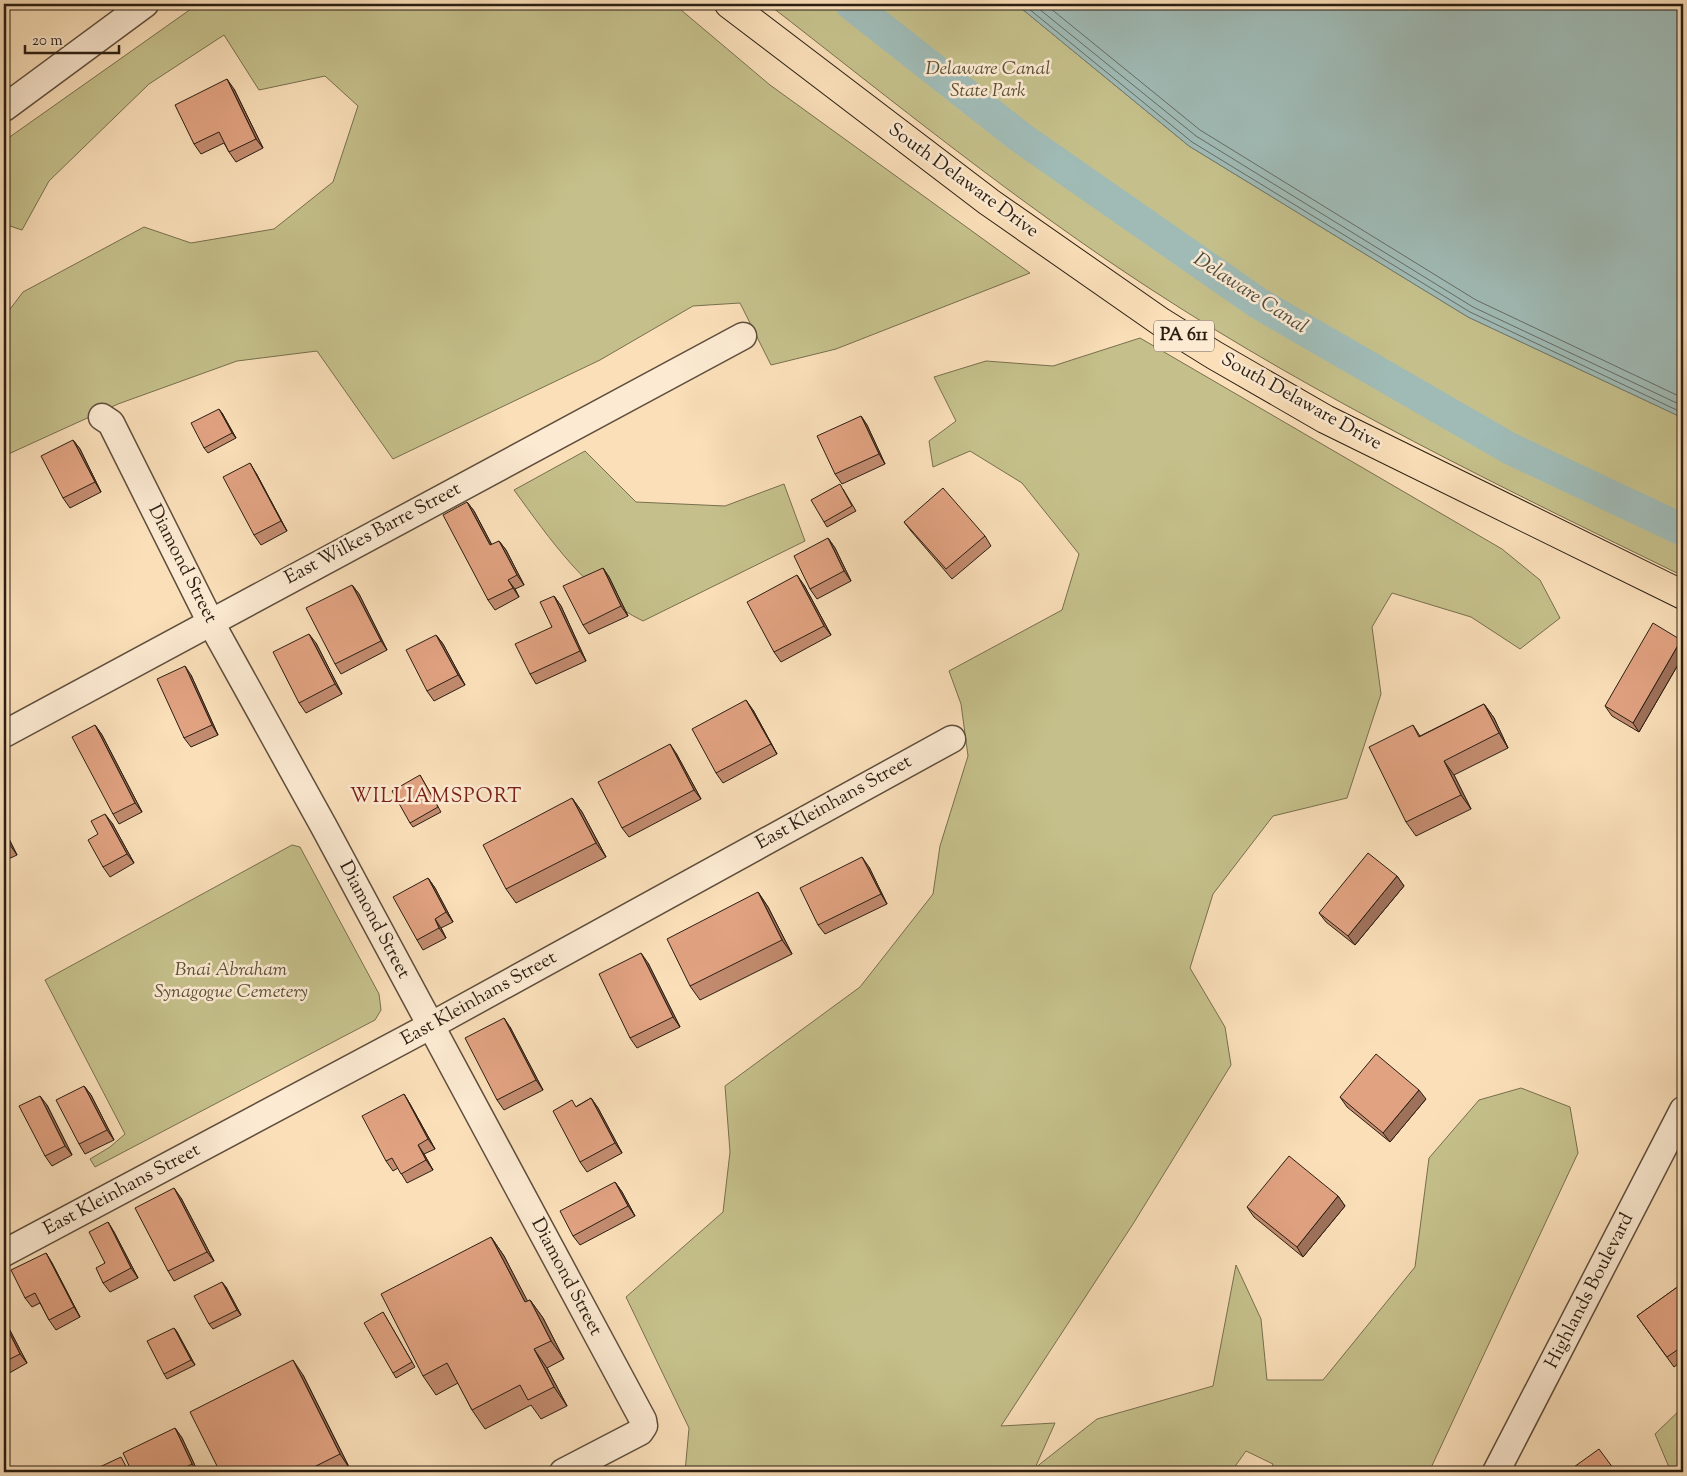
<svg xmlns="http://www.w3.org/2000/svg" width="1687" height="1476" viewBox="0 0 1687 1476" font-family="'Sorts Mill Goudy',serif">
	<rect width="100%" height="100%" fill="#fadfb9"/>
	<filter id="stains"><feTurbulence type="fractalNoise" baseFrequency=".004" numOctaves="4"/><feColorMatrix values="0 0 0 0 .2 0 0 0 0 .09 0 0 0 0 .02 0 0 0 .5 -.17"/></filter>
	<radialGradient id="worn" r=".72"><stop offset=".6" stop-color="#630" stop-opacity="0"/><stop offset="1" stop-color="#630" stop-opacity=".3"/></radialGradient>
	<!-- green -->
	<g fill="#c5c08b" stroke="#786f4e">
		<polygon points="198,4 674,4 770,85 1030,273 836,349 771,365 740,303 693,306 600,360 393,459 317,351 237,361 118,404 4,456 4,317 23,292 144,227 191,243 274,229 333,182 358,106 325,76 259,90 224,35 149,84 49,181 22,230 4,224 4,141"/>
		<path d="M 768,4 L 1016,4 L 1189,146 L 1468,317 L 1683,418 L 1683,576 C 1503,488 1321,400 1152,290 C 1018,203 894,102 768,4 Z"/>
		<polygon points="1140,338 1502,549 1540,580 1560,618 1520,649 1471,617 1392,593 1372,627 1381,694 1347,798 1273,816 1213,894 1190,968 1225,1027 1231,1065 1133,1224 1001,1426 1055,1423 1035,1468 1097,1419 1213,1386 1236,1265 1261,1319 1267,1380 1323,1380 1415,1267 1429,1158 1479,1100 1521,1088 1570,1107 1578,1153 1429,1472 1271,1472 1273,1464 1246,1451 1231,1472 685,1472 689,1428 626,1297 723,1212 730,1152 725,1086 860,987 933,894 940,846 968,756 961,704 949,671 1062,610 1079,554 1022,483 970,451 933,467 929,441 956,421 934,377 986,361 1053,366"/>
		<path d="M 585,451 L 636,502 L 725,506 L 784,484 L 805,541 L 643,621 C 587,594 550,539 514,490 Z"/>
		<polygon points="292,845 300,847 379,994 381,1010 375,1020 95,1167 90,1159 110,1147 125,1134 45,980"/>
		<polygon points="1683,1407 1683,1472 1671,1472 1655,1434"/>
	</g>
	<!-- water -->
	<polygon fill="#a0bbb6" stroke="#717c74" points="1016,4 1683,4 1683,418 1468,317 1189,146"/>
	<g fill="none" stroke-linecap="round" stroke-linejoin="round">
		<!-- shore -->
		<g stroke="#666c64" stroke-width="1">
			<polyline points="1023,4 1192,142 1470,312 1683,413"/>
			<polyline points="1033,4 1196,136 1473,307 1683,406"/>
			<polyline points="1045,4 1200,130 1476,300 1683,398"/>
		</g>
		<!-- canal -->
		<polyline stroke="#a0bbb6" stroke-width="32" points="851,4 1020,137 1258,303 1509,448 1683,530"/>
		<defs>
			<g id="street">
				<polyline points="4,108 145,4"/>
				<polyline points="102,417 111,423 210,621 323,825 643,1420 644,1426 640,1432 563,1472"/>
				<polyline points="4,734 743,336"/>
				<polyline points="4,1253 430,1026 952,739"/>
				<polyline points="1496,1472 1683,1110"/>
			</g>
			<polyline id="highway" points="729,4 989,202 1161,322 1214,355 1325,419 1683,595"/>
		</defs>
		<!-- street casing -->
		<use href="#street" stroke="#5f4e3c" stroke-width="29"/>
		<!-- highway casing -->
		<use href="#highway" stroke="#2b1e12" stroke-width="30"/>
		<!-- street -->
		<use href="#street" stroke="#fcead2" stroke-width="26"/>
		<!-- highway -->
		<use href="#highway" stroke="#fadfb9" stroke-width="28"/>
	</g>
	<!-- wall -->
	<g fill="#c28b6f" stroke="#2b1e12">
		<polygon points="234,89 263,148 236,162 229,152 224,143 201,154 194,144"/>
		<polygon points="222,413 236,438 208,453 204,448"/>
		<polygon points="861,416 867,425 885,464 842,484 835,474"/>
		<polygon points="73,440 80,449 101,492 70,508 63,498"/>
		<polygon points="256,473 287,531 261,545 254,535"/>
		<polygon points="843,489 856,511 827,527 824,522"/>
		<polygon points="467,502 474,511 492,545 499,541 506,550 524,585 515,589 519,597 495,610 488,600"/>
		<polygon points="904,522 985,536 991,546 952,579 911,531"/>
		<polygon points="828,538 835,548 851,581 817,599 810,589"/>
		<polygon points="603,568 609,577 628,616 589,634 583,625"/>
		<polygon points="352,585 359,594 387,650 341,674 335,664"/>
		<polygon points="804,585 831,635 781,662 774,652"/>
		<polygon points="554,596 561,606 586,661 536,684 530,674 552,627"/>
		<polygon points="436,635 443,644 465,685 434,701 427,691"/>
		<polygon points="316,643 342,694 306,713 299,703"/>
		<polygon points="1683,643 1683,656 1639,732 1612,716 1605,706"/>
		<polygon points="191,675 218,735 191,747 184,738"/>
		<polygon points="1484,704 1494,718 1508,748 1454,775 1471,809 1416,836 1406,822 1413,725 1420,736"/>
		<polygon points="753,710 777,754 723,783 716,773"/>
		<polygon points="95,725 102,735 142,812 119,824 113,814"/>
		<polygon points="676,753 701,799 629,837 622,828"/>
		<polygon points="420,775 441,812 413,827 410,823"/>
		<polygon points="572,798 582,812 606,857 516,903 506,889"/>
		<polygon points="112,823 134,863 110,877 103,867 98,834"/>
		<polygon points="4,829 17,855 4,861"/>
		<polygon points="869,867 887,904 825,934 818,925"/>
		<polygon points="1397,876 1404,886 1355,945 1326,922 1319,913"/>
		<polygon points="428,878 435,888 453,922 441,928 446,938 423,950 417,940"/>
		<polygon points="758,892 768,907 792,954 700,1000 690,986"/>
		<polygon points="648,963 680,1027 637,1048 630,1038"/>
		<polygon points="510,1027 543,1090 504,1110 497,1100"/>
		<polygon points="84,1086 91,1095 114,1140 85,1154 79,1144"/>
		<polygon points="404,1094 410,1104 435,1149 424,1154 433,1170 407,1183 398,1168 393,1171 386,1161"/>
		<polygon points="1340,1097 1426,1099 1390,1142 1347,1107"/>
		<polygon points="591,1098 598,1108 622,1153 587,1172 580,1162 577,1106"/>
		<polygon points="47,1105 72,1155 52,1166 45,1156"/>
		<polygon points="615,1182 622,1192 635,1216 580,1245 573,1236"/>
		<polygon points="1338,1196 1345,1206 1303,1257 1254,1217 1247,1207"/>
		<polygon points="181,1198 214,1261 174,1281 168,1271"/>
		<polygon points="108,1222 114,1232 138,1278 110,1292 103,1283"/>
		<polygon points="491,1237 504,1256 527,1301 530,1300 543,1318 564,1359 547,1368 567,1406 541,1419 531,1405 485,1429 472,1410 458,1383 436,1395 423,1376"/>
		<polygon points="46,1253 52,1263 80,1317 56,1330 49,1320 40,1303 32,1307 25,1298"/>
		<polygon points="1683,1283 1683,1360 1674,1367 1637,1316"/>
		<polygon points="226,1287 241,1315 213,1329 209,1324"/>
		<polygon points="383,1312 415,1367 396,1378 393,1373"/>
		<polygon points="4,1319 27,1363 4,1376"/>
		<polygon points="174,1328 177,1332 195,1365 167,1379 164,1374"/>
		<polygon points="303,1375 350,1469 342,1472 220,1472"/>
		<polygon points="175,1428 182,1438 198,1472 132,1472"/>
	</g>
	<!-- shaded-wall -->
	<g fill="#9e715a" stroke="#2b1e12">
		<polygon points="227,79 234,89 263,148 256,139"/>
		<polygon points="219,409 222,413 236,438 232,433"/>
		<polygon points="861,416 867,425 885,464 879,454"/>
		<polygon points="73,440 80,449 101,492 95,482"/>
		<polygon points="250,463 256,473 287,531 281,521"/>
		<polygon points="467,502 474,511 497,555 490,545"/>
		<polygon points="828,538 835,548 851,581 844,571"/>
		<polygon points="499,541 506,550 524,585 517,575"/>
		<polygon points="603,568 609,577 628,616 621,606"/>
		<polygon points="797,575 804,585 831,635 824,626"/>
		<polygon points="508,580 515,589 519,597 513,588"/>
		<polygon points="352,585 359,594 387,650 381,641"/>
		<polygon points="554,596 561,606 586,661 580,651"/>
		<polygon points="309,634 316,643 342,694 335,684"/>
		<polygon points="436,635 443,644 465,685 458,675"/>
		<polygon points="1681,640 1683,643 1683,656 1639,732 1633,723"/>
		<polygon points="185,666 191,675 218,735 212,725"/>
		<polygon points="746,700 753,710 777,754 771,744"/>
		<polygon points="1484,704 1494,718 1508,748 1499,733"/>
		<polygon points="95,725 102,735 142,812 135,803"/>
		<polygon points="670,744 676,753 701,799 694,790"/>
		<polygon points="1444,761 1454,775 1471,809 1461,795"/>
		<polygon points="572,798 582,812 606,857 596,843"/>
		<polygon points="105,814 112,823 134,863 127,854"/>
		<polygon points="4,829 17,855 10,845 4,833"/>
		<polygon points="862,857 869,867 887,904 881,894"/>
		<polygon points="1397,876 1404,886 1355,945 1348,936"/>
		<polygon points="428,878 435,888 453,922 446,912"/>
		<polygon points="758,892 768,907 792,954 782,940"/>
		<polygon points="435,919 441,928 446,938 439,928"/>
		<polygon points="641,953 648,963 680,1027 673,1017"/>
		<polygon points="504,1018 510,1027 543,1090 536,1080"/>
		<polygon points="84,1086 91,1095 114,1140 107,1130"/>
		<polygon points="1419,1090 1426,1099 1390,1142 1383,1133"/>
		<polygon points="404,1094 410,1104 435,1149 428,1139"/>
		<polygon points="40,1096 47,1105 72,1155 65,1146"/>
		<polygon points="591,1098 598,1108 622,1153 615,1143"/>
		<polygon points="418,1145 424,1154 433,1170 426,1160"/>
		<polygon points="615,1182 622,1192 635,1216 628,1206"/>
		<polygon points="174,1188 181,1198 214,1261 207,1252"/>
		<polygon points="1338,1196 1345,1206 1303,1257 1297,1247"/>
		<polygon points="108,1222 114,1232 138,1278 131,1268"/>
		<polygon points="491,1237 504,1256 538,1321 525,1302"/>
		<polygon points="46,1253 52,1263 80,1317 74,1307"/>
		<polygon points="222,1282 226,1287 241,1315 237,1310"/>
		<polygon points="530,1300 543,1318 564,1359 551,1341"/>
		<polygon points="4,1319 27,1363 20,1354 4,1322"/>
		<polygon points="174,1328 177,1332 195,1365 191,1360"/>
		<polygon points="534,1349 547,1368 567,1406 554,1387"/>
		<polygon points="293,1360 303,1375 350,1469 340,1454"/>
		<polygon points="175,1428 182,1438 198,1472 192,1464"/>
	</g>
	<!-- building -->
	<g fill="#e1a281" stroke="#2b1e12">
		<polygon points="227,79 256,139 229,152 219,132 194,144 175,105"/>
		<polygon points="219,409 232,433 204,448 191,423"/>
		<polygon points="861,416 879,454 835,474 817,436"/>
		<polygon points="73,440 95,482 63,498 41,456"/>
		<polygon points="250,463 281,521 254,535 223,477"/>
		<polygon points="840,484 852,506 824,522 811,500"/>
		<polygon points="943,488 985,536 946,569 904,522"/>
		<polygon points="467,502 490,545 499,541 517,575 508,580 513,588 488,600 443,515"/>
		<polygon points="828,538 844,571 810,589 794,556"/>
		<polygon points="603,568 621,606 583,625 563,586"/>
		<polygon points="797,575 824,626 774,652 747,602"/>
		<polygon points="352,585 381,641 335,664 306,608"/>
		<polygon points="554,596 580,651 530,674 515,644 552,627 540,602"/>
		<polygon points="1653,623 1681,640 1633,723 1605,706"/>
		<polygon points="309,634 335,684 299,703 273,652"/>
		<polygon points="436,635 458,675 427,691 406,650"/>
		<polygon points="185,666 212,725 184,738 157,679"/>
		<polygon points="746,700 771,744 716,773 692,729"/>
		<polygon points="1484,704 1499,733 1444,761 1461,795 1406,822 1369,747 1413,725 1419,737"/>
		<polygon points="95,725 135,803 113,814 72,737"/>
		<polygon points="670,744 694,790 622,828 598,782"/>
		<polygon points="420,775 438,807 410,823 392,791"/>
		<polygon points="572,798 596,843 506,889 483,845"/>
		<polygon points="105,814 127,854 103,867 88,840 98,834 91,821"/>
		<polygon points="4,833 10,845 4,848"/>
		<polygon points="1368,853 1397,876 1348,936 1319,913"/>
		<polygon points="862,857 881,894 818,925 800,888"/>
		<polygon points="428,878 446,912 435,919 439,928 417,940 393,897"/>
		<polygon points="758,892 782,940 690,986 667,939"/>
		<polygon points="641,953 673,1017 630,1038 599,974"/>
		<polygon points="504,1018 536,1080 497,1100 465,1038"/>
		<polygon points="1376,1054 1419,1090 1383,1133 1340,1097"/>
		<polygon points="84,1086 107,1130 79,1144 56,1100"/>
		<polygon points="404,1094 428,1139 418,1145 426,1160 401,1174 392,1158 386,1161 362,1116"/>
		<polygon points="40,1096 65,1146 45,1156 19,1106"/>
		<polygon points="591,1098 615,1143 580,1162 553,1111 572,1100 576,1107"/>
		<polygon points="1289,1156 1338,1196 1297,1247 1247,1207"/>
		<polygon points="615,1182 628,1206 573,1236 560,1211"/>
		<polygon points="174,1188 207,1252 168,1271 135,1208"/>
		<polygon points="108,1222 131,1268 103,1283 96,1268 105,1263 89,1232"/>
		<polygon points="491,1237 525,1302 530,1300 551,1341 534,1349 554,1387 528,1400 520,1385 472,1410 447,1363 423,1376 381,1294"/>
		<polygon points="46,1253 74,1307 49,1320 35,1293 25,1298 11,1270"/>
		<polygon points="222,1282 237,1310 209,1324 194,1296"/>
		<polygon points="1683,1283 1683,1346 1667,1357 1637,1316"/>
		<polygon points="383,1312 412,1362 393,1373 364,1323"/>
		<polygon points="4,1322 20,1354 4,1362"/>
		<polygon points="174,1328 191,1360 164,1374 147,1341"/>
		<polygon points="293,1360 340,1454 304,1472 220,1472 190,1412"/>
		<polygon points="175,1428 192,1464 176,1472 132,1472 123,1453"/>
		<polygon points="1599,1449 1616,1472 1567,1472"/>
		<polygon points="121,1457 129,1472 89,1472"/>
	</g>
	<g text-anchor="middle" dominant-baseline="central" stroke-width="5" stroke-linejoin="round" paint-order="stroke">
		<!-- shield labels -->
		<rect fill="#fcead2" stroke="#6a5b4c" stroke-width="1" x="1154" y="320.5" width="60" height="31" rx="4"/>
		<g font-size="18" font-weight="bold" fill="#2b1e12">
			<text x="1184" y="336">PA 611</text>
		</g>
		<!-- park labels -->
		<g font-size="19" font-style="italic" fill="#594f36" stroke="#fcead2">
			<text x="988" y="69">Delaware Canal<tspan x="988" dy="22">State Park</tspan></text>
			<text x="231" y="970">Bnai Abraham<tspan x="231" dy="22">Synagogue Cemetery</tspan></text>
		</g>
		<!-- street labels -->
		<g font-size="19" fill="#2b1e12" stroke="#fcead2">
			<text transform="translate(963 181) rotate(36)">South Delaware Drive</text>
			<text transform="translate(1301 402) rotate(29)">South Delaware Drive</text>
			<text transform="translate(373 534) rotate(-28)">East Wilkes Barre Street</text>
			<text transform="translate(182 564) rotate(63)">Diamond Street</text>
			<text transform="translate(834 803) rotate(-29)">East Kleinhans Street</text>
			<text transform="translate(374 920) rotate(62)">Diamond Street</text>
			<text transform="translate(479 999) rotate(-29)">East Kleinhans Street</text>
			<text transform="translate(122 1190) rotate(-28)">East Kleinhans Street</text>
			<text transform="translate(566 1277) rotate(62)">Diamond Street</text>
			<text transform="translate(1590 1291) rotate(-63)">Highlands Boulevard</text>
		</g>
		<!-- water labels -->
		<g font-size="20" font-style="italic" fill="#4e4d43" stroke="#fcead2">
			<text transform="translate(1250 294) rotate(33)">Delaware Canal</text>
		</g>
		<!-- neighbourhood labels -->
		<g font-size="20" letter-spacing="1" fill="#7a1f14" stroke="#fcead2">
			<text x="436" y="797">WILLIAMSPORT</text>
		</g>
	</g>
	<!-- margin -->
	<rect width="1687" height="1476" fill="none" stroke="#fadfb9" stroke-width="20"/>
	<rect x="5" y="5" width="1677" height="1466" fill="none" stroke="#2b1e12" stroke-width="2.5"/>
	<rect x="10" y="10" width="1667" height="1456" fill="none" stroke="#2b1e12"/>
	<!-- scale -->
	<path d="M25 45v8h94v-8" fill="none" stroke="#2b1e12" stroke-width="2.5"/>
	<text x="32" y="45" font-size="15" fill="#2b1e12" stroke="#fcead2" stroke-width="4" paint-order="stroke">20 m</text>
	<rect width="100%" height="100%" filter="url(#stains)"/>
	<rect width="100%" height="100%" fill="url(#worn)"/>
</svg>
